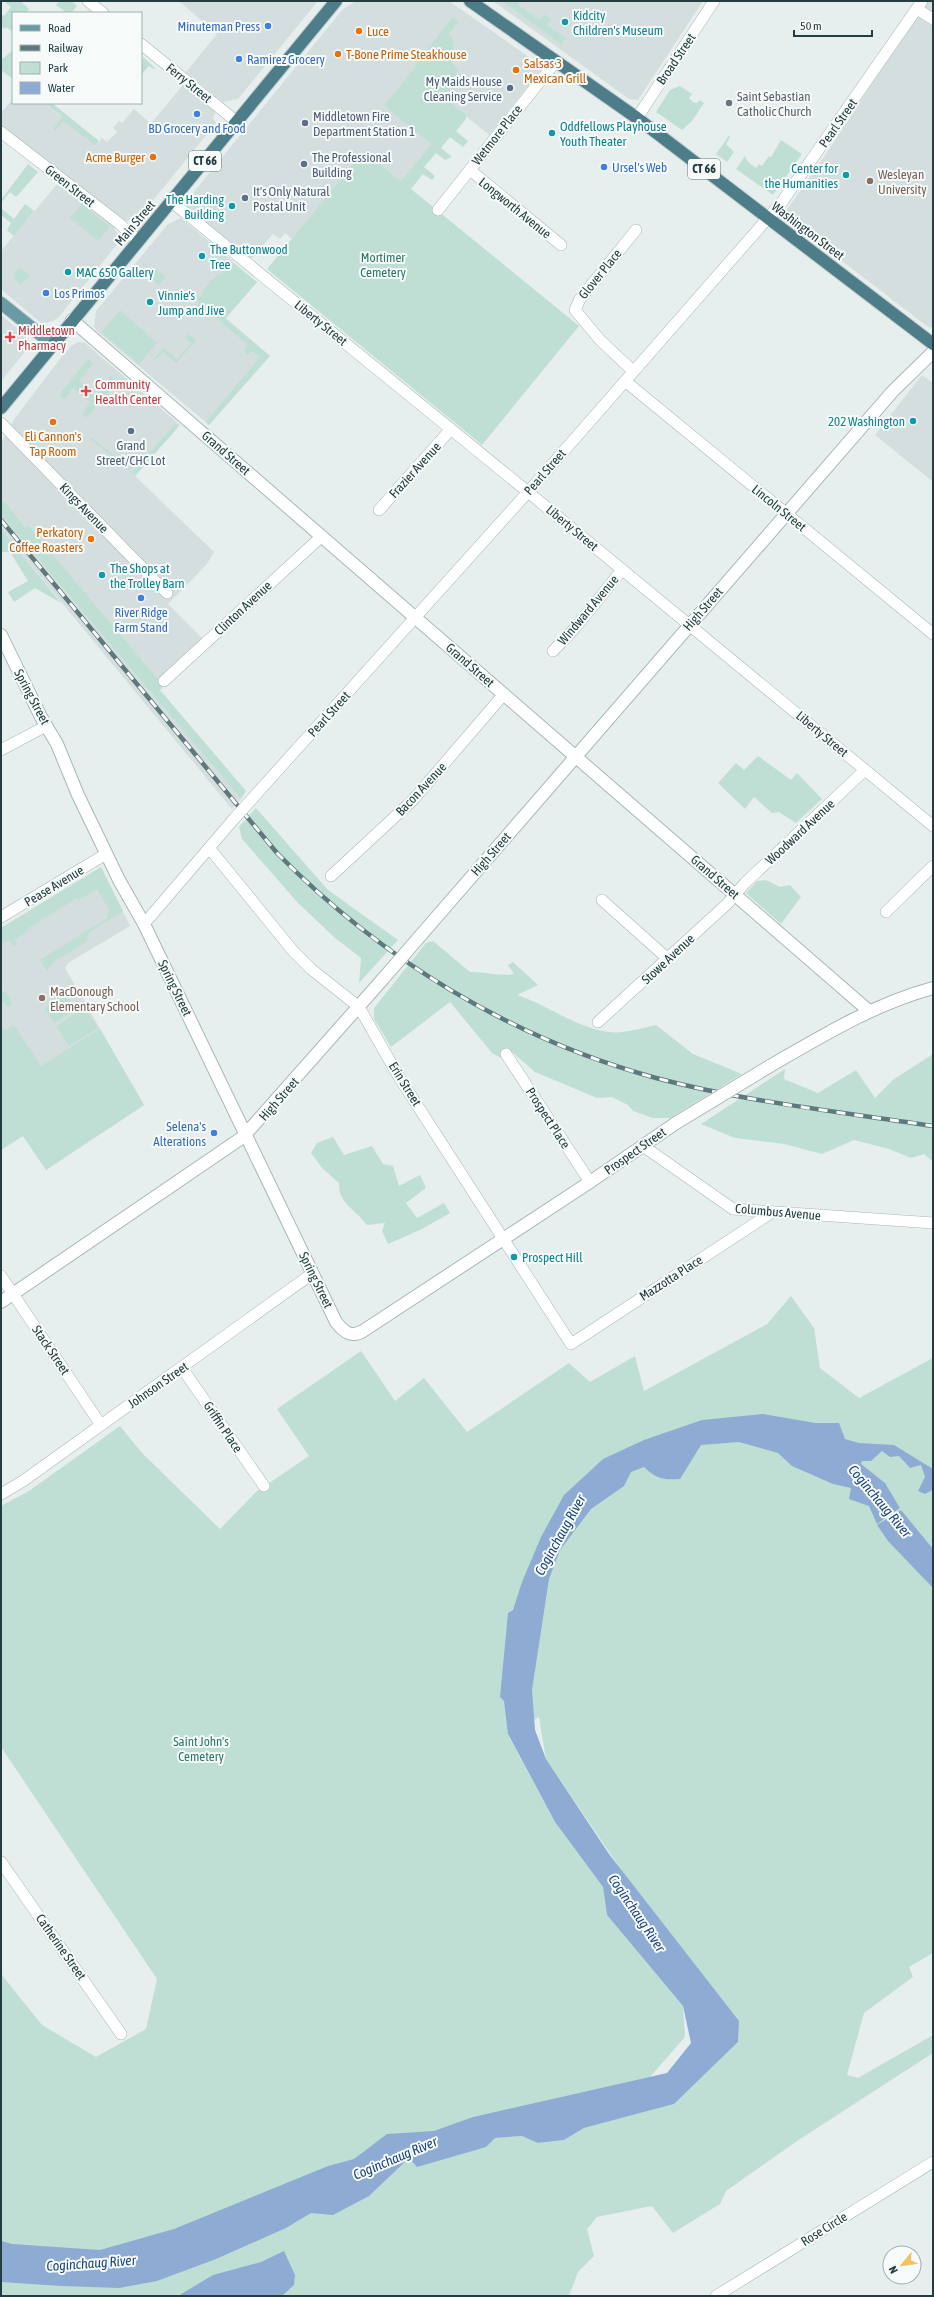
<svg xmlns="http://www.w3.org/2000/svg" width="934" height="2297" viewBox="0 0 934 2297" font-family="'Asap Condensed',sans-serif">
	<rect width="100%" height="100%" fill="#e6efee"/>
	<!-- built -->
	<g fill="#d4dede">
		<polygon points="179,1 318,1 238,99 223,102 186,72 217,34"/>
		<polygon points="356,1 449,1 543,67 489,135 444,98 384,106 431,144 401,181 364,151 292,239 285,233 280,239 273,234 251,259 185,206 189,198 343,9"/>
		<polygon points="493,1 703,1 638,100 629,99"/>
		<polygon points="926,1 933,1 933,328 928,327 790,221 786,214 786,211 828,151"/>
		<polygon points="183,85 215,112 213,118 216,123 142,214 125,222 1,127 1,113 13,99 13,103 44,103 96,146 102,138 107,142 115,134 117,131 113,128 119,121 122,123 134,109 150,123 153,121"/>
		<polygon points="58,183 113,225 117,233 118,243 58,318 50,322 41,323 1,289 1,251"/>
		<polygon points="181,218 257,282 226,318 270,356 209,425 97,331 94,326 96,311 168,224"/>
		<polygon points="1,315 24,334 27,340 24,353 1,381"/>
		<polygon points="78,342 85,343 180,425 135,476 214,552 207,564 168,604 210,646 164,686 28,525 25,527 6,503 1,501 1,443 15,418 60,359 71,346"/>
		<polygon points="922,375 933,383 932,481 875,435"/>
		<polygon points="1,515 241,799 232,809 1,529"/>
		<polygon points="101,867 130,926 68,963 65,968 144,1105 46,1170 23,1136 1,1150 1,928"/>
	</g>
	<!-- green -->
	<g fill="#bfdfd5" fill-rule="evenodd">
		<polygon points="4,1 20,1 29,9 26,13 13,13 13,32 6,27 5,29 1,26 1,14 4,16 11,7"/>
		<polygon points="59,1 71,1 77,6 71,13 67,13 56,5"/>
		<polygon points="520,1 518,5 539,20 544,14 551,19 547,25 566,38 561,44 503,2"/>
		<polygon points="453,17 458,22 449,34 452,37 455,57 452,63 458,69 456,74 460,77 444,97 466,115 466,119 456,131 468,141 463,147 450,137 441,148 452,157 445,160 436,153 424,167 435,176 432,180 423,174 411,189 579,326 482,445 267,269 364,151 401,181 431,144 384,106 416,66 415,65"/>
		<polygon points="13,50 13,79 1,70 1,60"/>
		<polygon points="143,57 155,68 154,69 149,66 141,75"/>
		<polygon points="680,86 692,94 689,98 693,102 697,103 700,100 704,103 692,121 682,130 656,112 670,90"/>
		<polygon points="44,103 52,103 99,141 96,146 63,121 55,131 53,129 61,119 61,116"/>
		<polygon points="727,135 730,137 726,144 734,152 727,162 716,154 728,137"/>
		<polygon points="781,140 802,154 773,195 736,169 745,156 748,162 756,168 759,164 762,166 769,156 771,157"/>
		<polygon points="28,164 38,172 18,195 16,197 10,192 1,203 1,200"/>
		<polygon points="25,204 34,211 14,236 7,230 11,223 1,215 1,208 14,219"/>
		<polygon points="82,204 110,227 98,241 70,218"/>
		<path d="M 234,264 L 257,282 L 225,319 L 270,356 L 209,425 L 206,422 L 260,357 L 252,351 L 248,355 L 243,350 L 248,345 L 203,306 L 200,308 L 198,306 L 197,295 L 200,297 C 204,289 211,279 218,275 C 226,270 226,273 234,264 Z"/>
		<polygon points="19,268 30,275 29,279 27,278 21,285 13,278 16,275 13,273"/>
		<polygon points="155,269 166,277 159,285 149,276"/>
		<polygon points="120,310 157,343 139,364 101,332"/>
		<polygon points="188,334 196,341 176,363 163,352 155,360 154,359 163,348 177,359 191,343 185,338"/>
		<polygon points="88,359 93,363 80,381 101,401 86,418 82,414 90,402 73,388 64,400 59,395"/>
		<polygon points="111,376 117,382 103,399 97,394"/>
		<polygon points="175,424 178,427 135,476 132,473"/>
		<polygon points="92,438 131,469 130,471 90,439"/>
		<polygon points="1,501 6,503 25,527 28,525 164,686 160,690 246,791 241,799 1,515"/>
		<polygon points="1,529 61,603 35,588 14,602 8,592 28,581 10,552 1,552"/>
		<polygon points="758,756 791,780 797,773 822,799 796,823 779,812 772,813 754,797 745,809 718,783 736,763 744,770"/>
		<polygon points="256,808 328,890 398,940 359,983 361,958 334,937 298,903 242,839 239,827"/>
		<polygon points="101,867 123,911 90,932 87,941 59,959 57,958 47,971 40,960 109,917 107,914 110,911 97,889 79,900 77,898 27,929 28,931 15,940 17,944 14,946 9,940 1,944 1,928"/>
		<polygon points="766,880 780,887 790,885 801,897 781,924 746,893 757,881"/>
		<path d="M 433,941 L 470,972 C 485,971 499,977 514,974 L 508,965 L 513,962 L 538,985 L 517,995 C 548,1005 576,1028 609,1032 C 623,1034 642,1028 656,1025 L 693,1054 L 742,1074 L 670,1118 L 653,1118 L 633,1111 L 628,1105 L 612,1097 L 597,1098 L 535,1072 L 512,1052 L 501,1058 L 492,1053 L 450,1002 L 391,1047 L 374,1019 L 374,1008 L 426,943 Z"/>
		<polygon points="5,991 13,1004 8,1007 1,1000 1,993"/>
		<polygon points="66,996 75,1010 54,1023 45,1009"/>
		<polygon points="85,1008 98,1028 69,1046 56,1026"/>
		<polygon points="13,1024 41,1066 100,1029 144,1105 46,1170 23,1136 1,1150 1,1027 7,1031"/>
		<polygon points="933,1054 933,1162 924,1154 911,1158 889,1149 854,1140 822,1154 784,1144 735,1138 701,1124 785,1069 784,1079 818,1093 856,1070 875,1098 894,1079"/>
		<path d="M 333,1137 L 344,1155 L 372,1146 L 383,1164 L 393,1166 L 399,1186 L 420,1175 L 426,1188 L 406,1203 L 417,1218 L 444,1203 L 450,1213 L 422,1229 L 388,1244 L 382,1231 L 385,1223 L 367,1225 C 357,1211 337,1202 339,1183 L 322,1168 L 311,1153 L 317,1143 Z"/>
		<path d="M 791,1296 L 814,1328 L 820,1368 L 859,1398 L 933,1358 L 933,1549 L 930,1547 L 921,1574 L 933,1588 L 933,1953 L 909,1967 L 913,1977 L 864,2013 L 847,2075 L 858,2078 L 933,2035 L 933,2053 L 797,2141 L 726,2191 L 720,2204 L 673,2233 L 652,2206 L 597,2217 L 587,2229 L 594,2256 L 578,2272 L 569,2296 L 1,2296 L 1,1974 L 42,2025 L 96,2057 L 146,2029 L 157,1979 L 1,1747 L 1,1506 L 29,1491 L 120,1426 L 142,1453 L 220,1529 L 256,1492 L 309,1456 L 277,1409 L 361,1351 L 395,1401 L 424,1378 L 467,1432 L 569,1363 L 590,1382 L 635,1356 L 644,1391 L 767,1324 ZM 539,1717 L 546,1759 L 738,2042 L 674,2104 L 584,2128 L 564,2140 L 539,2143 L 522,2136 L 495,2138 L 473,2117 L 650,2077 L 685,2037 L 683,2006 L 607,1915 L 603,1887 L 555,1822 L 508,1735 Z"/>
	</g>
	<!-- water -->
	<g fill="#8eabd3">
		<path d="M 763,1414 L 815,1423 L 839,1423 L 845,1439 L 859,1443 L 894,1445 L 933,1469 L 933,1490 L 925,1494 L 918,1491 L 925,1477 L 921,1465 L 910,1468 L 899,1456 L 890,1457 L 882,1451 L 871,1461 L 862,1461 L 861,1464 L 885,1483 L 900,1508 L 877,1524 L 869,1506 L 849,1499 L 851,1488 L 833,1484 L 792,1466 L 778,1453 L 739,1442 L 701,1445 L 680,1479 C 664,1480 656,1479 644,1467 L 631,1472 L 624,1486 L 591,1509 L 560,1550 L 549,1579 L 532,1690 L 535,1730 L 546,1759 L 609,1854 L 739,2021 L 738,2042 L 674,2104 L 584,2128 L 564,2140 L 538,2143 L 522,2136 L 495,2138 L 486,2147 L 417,2167 L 409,2158 L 369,2196 L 333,2215 L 311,2213 L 286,2228 L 216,2259 L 157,2281 L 119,2288 L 61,2286 L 1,2282 L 1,2241 L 12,2244 L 100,2250 L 174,2229 L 328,2166 L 354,2159 L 387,2134 L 434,2131 L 473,2117 L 667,2073 L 691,2043 L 683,2006 L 607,1915 L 603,1887 L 555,1822 L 508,1734 L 504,1701 L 500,1697 L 508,1613 L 513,1610 L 522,1582 L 541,1537 L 564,1495 L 603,1459 L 644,1440 L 702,1420 Z"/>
		<polygon points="901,1510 933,1549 933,1588 888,1541 877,1525"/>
		<polygon points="284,2251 295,2275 294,2285 282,2296 178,2296 213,2275 261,2262"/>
	</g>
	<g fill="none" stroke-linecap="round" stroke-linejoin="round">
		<defs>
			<g id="minor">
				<polyline points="88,1 103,13"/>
				<polyline points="917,9 933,19"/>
				<polyline points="141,44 237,122"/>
				<polyline points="637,118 714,1"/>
				<polyline points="1,132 120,224 138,241"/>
				<polyline points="470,170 561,245"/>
				<polyline points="172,202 528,492 933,826"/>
				<polyline points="438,210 556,61"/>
				<polyline points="633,371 600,340 575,310 580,299 636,230"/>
				<polyline points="625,381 933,634"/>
				<polyline points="1,423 167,593"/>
				<polyline points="379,510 451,429"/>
				<polyline points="553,651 575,628 622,570"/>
				<polyline points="164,681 322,536"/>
				<polyline points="1,750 46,726"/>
				<polyline points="251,800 528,492 782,202 922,1"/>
				<polyline points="210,849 293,951 311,969 359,1007 399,1077 571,1344 771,1213"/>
				<polyline points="331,876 413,800 504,694"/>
				<polyline points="602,900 668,959"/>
				<polyline points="886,912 933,866"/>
				<polyline points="1,917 106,854"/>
				<polyline points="144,924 233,820"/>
				<polyline points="598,1022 727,904 745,883 865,770"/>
				<polyline points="506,1054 590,1182"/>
				<polyline points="643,1146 733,1209 933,1223"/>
				<polyline points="1,1276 101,1425"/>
				<polyline points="182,1368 264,1486"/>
				<polyline points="1,1494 23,1481 313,1273"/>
				<polyline points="1,1862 121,2034"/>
				<polyline points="716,2296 933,2162"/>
			</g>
			<g id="tertiary">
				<polyline points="72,320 869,1011"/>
				<path d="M 1,635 L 41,717 L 57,744 L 78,795 L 119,880 L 144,924 L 336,1322 C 344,1332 351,1338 363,1331 L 590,1182 L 676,1123"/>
				<polyline points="421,935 893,391 933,352"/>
				<path d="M 770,1066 C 822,1036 874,1004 933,988"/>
				<polyline points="1,1302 243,1137 382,980"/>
			</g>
			<polyline id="primary" points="1,303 52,344"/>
			<g id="trunk">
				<polyline points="470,1 637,118 933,344"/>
				<polyline points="1,408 336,1"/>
			</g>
		</defs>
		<!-- minor casing -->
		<use href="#minor" stroke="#a8b6b7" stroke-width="12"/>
		<!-- tertiary casing -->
		<use href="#tertiary" stroke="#a8b6b7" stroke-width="14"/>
		<!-- primary casing -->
		<use href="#primary" stroke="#c2c9ca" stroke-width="14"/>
		<!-- trunk casing -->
		<use href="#trunk" stroke="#c2c9ca" stroke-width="14"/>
		<!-- minor -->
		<use href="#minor" stroke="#fff" stroke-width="11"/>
		<!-- tertiary -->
		<use href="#tertiary" stroke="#fff" stroke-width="12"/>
		<!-- primary -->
		<use href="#primary" stroke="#6a9aa4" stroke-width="12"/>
		<!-- trunk -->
		<use href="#trunk" stroke="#4c7d89" stroke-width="12"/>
		<defs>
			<path id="rail" d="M 1,520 L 277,853 C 381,959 512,1039 656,1078 C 746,1102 841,1112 933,1126"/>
		</defs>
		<!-- rail casing -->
		<use href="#rail" stroke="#5f787c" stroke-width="4.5"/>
		<!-- rail -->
		<use href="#rail" stroke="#f6fbfa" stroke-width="3" stroke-dasharray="9" stroke-linecap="butt"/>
		<defs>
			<polyline id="minor-bridge" points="233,820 251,800"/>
			<g id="tertiary-bridge">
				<polyline points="382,980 421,935"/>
				<polyline points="676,1123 770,1066"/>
			</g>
		</defs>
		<!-- minor-bridge casing -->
		<use href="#minor-bridge" stroke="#a8b6b7" stroke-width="12" stroke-linecap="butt"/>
		<!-- tertiary-bridge casing -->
		<use href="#tertiary-bridge" stroke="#a8b6b7" stroke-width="14" stroke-linecap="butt"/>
		<!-- minor-bridge -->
		<use href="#minor-bridge" stroke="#fff" stroke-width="11"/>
		<!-- tertiary-bridge -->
		<use href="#tertiary-bridge" stroke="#fff" stroke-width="12"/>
	</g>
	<!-- markers -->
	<g fill="#0f9aa8" stroke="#f6fbfa" stroke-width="1.5">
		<circle cx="565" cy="22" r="4"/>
		<circle cx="552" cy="133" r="4"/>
		<circle cx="846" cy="175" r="4"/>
		<circle cx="232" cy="206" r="4"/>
		<circle cx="202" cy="256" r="4"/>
		<circle cx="68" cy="272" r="4"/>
		<circle cx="150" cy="302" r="4"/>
		<circle cx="913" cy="421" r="4"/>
		<circle cx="102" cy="575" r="4"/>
		<circle cx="514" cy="1257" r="4"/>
	</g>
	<g fill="#3f7fe0" stroke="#f6fbfa" stroke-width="1.5">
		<circle cx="268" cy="26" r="4"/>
		<circle cx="239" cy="59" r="4"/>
		<circle cx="197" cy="114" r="4"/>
		<circle cx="604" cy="167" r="4"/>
		<circle cx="46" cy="293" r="4"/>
		<circle cx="141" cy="598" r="4"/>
		<circle cx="214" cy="1133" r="4"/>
	</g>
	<g fill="#e8710a" stroke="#f6fbfa" stroke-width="1.5">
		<circle cx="359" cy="31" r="4"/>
		<circle cx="338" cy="54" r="4"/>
		<circle cx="516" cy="70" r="4"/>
		<circle cx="153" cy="157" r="4"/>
		<circle cx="53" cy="422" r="4"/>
		<circle cx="91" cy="539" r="4"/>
	</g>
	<g fill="#5c6f8a" stroke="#f6fbfa" stroke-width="1.5">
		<circle cx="510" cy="88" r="4"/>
		<circle cx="305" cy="123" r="4"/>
		<circle cx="304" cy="164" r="4"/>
		<circle cx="245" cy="198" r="4"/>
		<circle cx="131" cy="431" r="4"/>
	</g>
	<circle fill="#6b7280" stroke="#f6fbfa" stroke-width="1.5" cx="729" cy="103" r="4"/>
	<g fill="#8d6e63" stroke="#f6fbfa" stroke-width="1.5">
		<circle cx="870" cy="181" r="4"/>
		<circle cx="42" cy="998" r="4"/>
	</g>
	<g fill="#e0444e" stroke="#f6fbfa" stroke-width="1.5">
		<path d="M8 331h4v4h4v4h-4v4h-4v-4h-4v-4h4z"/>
		<path d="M84 385h4v4h4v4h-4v4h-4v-4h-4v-4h4z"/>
	</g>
	<g text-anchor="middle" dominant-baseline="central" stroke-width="4" stroke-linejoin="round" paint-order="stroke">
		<!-- shield labels -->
		<g fill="#f6fbfa" stroke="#637678" stroke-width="1">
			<rect x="189" y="151" width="32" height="20" rx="3"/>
			<rect x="688" y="159" width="32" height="20" rx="3"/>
		</g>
		<g font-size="12" font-weight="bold" fill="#243d41">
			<text x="205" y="161">CT 66</text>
			<text x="704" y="169">CT 66</text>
		</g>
		<!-- culture labels -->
		<g font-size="13" fill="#0d838f" stroke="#f6fbfa" text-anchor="start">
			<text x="573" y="15">Kidcity<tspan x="573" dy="15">Children's Museum</tspan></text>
			<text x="560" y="126">Oddfellows Playhouse<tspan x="560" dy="15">Youth Theater</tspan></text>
			<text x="838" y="168" text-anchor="end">Center for<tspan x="838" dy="15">the Humanities</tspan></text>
			<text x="224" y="199" text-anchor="end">The Harding<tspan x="224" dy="15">Building</tspan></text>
			<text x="210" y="249">The Buttonwood<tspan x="210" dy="15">Tree</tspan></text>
			<text x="76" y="272">MAC 650 Gallery</text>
			<text x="158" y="295">Vinnie's<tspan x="158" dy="15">Jump and Jive</tspan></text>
			<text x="905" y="421" text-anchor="end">202 Washington</text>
			<text x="110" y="568">The Shops at<tspan x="110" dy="15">the Trolley Barn</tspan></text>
			<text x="522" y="1257">Prospect Hill</text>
		</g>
		<!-- shop labels -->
		<g font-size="13" fill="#366cbe" stroke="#f6fbfa" text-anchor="start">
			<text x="260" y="26" text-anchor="end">Minuteman Press</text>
			<text x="247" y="59">Ramirez Grocery</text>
			<text x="197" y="128" text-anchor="middle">BD Grocery and Food</text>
			<text x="612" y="167">Ursel's Web</text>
			<text x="54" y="293">Los Primos</text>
			<text x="141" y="612" text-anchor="middle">River Ridge<tspan x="141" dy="15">Farm Stand</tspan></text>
			<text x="206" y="1126" text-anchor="end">Selena's<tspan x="206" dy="15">Alterations</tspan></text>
		</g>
		<!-- food labels -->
		<g font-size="13" fill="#c56008" stroke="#f6fbfa" text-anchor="start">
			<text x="367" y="31">Luce</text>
			<text x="346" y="54">T-Bone Prime Steakhouse</text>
			<text x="524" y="63">Salsas 3<tspan x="524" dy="15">Mexican Grill</tspan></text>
			<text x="145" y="157" text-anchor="end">Acme Burger</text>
			<text x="53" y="436" text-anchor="middle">Eli Cannon's<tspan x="53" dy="15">Tap Room</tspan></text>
			<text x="83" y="532" text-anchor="end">Perkatory<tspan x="83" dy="15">Coffee Roasters</tspan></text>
		</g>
		<!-- street labels -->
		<g font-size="13" fill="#243d41" stroke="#f6fbfa">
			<text transform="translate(676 59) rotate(-56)">Broad Street</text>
			<text transform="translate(189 83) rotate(39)">Ferry Street</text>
			<text transform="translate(838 123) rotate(-55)">Pearl Street</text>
			<text transform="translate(497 135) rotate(-52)">Wetmore Place</text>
			<text transform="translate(70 186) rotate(38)">Green Street</text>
			<text transform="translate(515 208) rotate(39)">Longworth Avenue</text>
			<text transform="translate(135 223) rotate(-50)">Main Street</text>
			<text transform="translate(808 231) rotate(37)">Washington Street</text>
			<text transform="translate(600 274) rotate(-51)">Glover Place</text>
			<text transform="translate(321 323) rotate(39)">Liberty Street</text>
			<text transform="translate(226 453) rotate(41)">Grand Street</text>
			<text transform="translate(415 470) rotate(-48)">Frazier Avenue</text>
			<text transform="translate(545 472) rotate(-49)">Pearl Street</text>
			<text transform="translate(84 508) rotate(46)">Kings Avenue</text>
			<text transform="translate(779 508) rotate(39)">Lincoln Street</text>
			<text transform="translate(572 528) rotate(40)">Liberty Street</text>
			<text transform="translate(243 608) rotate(-43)">Clinton Avenue</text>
			<text transform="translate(703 609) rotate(-49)">High Street</text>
			<text transform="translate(588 610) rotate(-50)">Windward Avenue</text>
			<text transform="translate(470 665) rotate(41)">Grand Street</text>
			<text transform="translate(32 697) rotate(62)">Spring Street</text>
			<text transform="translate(329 714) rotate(-48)">Pearl Street</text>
			<text transform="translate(822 734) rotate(40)">Liberty Street</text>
			<text transform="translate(421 789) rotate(-47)">Bacon Avenue</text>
			<text transform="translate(800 832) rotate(-43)">Woodward Avenue</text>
			<text transform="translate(491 854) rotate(-49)">High Street</text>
			<text transform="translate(715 877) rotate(41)">Grand Street</text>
			<text transform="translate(54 886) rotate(-31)">Pease Avenue</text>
			<text transform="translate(668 959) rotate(-43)">Stowe Avenue</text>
			<text transform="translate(175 988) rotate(64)">Spring Street</text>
			<text transform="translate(405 1084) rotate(58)">Erin Street</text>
			<text transform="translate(279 1099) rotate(-49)">High Street</text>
			<text transform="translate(548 1118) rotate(57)">Prospect Place</text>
			<text transform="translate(635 1151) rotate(-35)">Prospect Street</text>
			<text transform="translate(778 1212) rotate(5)">Columbus Avenue</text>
			<text transform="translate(671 1278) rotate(-33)">Mazzotta Place</text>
			<text transform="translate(316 1280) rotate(64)">Spring Street</text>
			<text transform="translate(51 1350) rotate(56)">Stack Street</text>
			<text transform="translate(158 1385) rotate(-35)">Johnson Street</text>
			<text transform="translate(223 1427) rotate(56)">Griffin Place</text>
			<text transform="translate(61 1947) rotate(55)">Catherine Street</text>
			<text transform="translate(824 2229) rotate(-32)">Rose Circle</text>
		</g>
		<!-- service labels -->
		<g font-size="13" fill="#4e5e75" stroke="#f6fbfa" text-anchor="start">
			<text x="502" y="81" text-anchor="end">My Maids House<tspan x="502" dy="15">Cleaning Service</tspan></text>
			<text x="313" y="116">Middletown Fire<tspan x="313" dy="15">Department Station 1</tspan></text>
			<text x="312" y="157">The Professional<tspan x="312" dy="15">Building</tspan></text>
			<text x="253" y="191">It's Only Natural<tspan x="253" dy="15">Postal Unit</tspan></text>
			<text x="131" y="445" text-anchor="middle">Grand<tspan x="131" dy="15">Street/CHC Lot</tspan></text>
		</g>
		<!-- worship labels -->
		<g font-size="13" fill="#5b616d" stroke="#f6fbfa" text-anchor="start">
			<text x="737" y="96">Saint Sebastian<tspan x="737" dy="15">Catholic Church</tspan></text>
		</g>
		<!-- education labels -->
		<g font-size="13" fill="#785e54" stroke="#f6fbfa" text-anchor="start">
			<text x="878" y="174">Wesleyan<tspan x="878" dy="15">University</tspan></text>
			<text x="50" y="991">MacDonough<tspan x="50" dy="15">Elementary School</tspan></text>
		</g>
		<!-- park labels -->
		<g font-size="13" fill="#2e786a" stroke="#f6fbfa">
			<text x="383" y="257">Mortimer<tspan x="383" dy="15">Cemetery</tspan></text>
			<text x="201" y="1741">Saint John's<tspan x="201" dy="15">Cemetery</tspan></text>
		</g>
		<!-- health labels -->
		<g font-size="13" fill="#be3a42" stroke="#f6fbfa" text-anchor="start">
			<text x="18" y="330">Middletown<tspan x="18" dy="15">Pharmacy</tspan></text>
			<text x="95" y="384">Community<tspan x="95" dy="15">Health Center</tspan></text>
		</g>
		<!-- water labels -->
		<g font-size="14" font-style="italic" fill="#1d457e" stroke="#f6fbfa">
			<text transform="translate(880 1501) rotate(50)">Coginchaug River</text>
			<text transform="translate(560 1535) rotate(-61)">Coginchaug River</text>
			<text transform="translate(637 1913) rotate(56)">Coginchaug River</text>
			<text transform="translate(395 2158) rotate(-23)">Coginchaug River</text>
			<text transform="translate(91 2263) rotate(-4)">Coginchaug River</text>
		</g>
	</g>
	<!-- border -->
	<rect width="934" height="2297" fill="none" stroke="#243d41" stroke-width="4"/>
	<!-- legend -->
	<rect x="12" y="12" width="130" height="92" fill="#f6fbfa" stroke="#a2afb0"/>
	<rect x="20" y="25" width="20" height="6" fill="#6a9aa4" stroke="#a2afb0"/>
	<text x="48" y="32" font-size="12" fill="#243d41">Road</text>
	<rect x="20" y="45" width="20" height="6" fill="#5f787c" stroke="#a2afb0"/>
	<text x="48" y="52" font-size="12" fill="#243d41">Railway</text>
	<rect x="20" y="62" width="20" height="12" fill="#bfdfd5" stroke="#a2afb0"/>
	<text x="48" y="72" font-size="12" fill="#243d41">Park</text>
	<rect x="20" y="82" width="20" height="12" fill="#8eabd3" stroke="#a2afb0"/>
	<text x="48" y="92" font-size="12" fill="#243d41">Water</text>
	<!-- north arrow -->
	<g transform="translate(902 2265) rotate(241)"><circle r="19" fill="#f6fbfa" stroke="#a2afb0"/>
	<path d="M0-3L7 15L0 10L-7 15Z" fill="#f2c260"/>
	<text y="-6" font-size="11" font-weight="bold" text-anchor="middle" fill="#243d41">N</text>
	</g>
	<!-- scale -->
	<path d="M794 30v6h78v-6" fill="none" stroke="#243d41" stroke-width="2"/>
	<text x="800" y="30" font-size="12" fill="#243d41" stroke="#f6fbfa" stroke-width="3" paint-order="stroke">50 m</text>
</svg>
